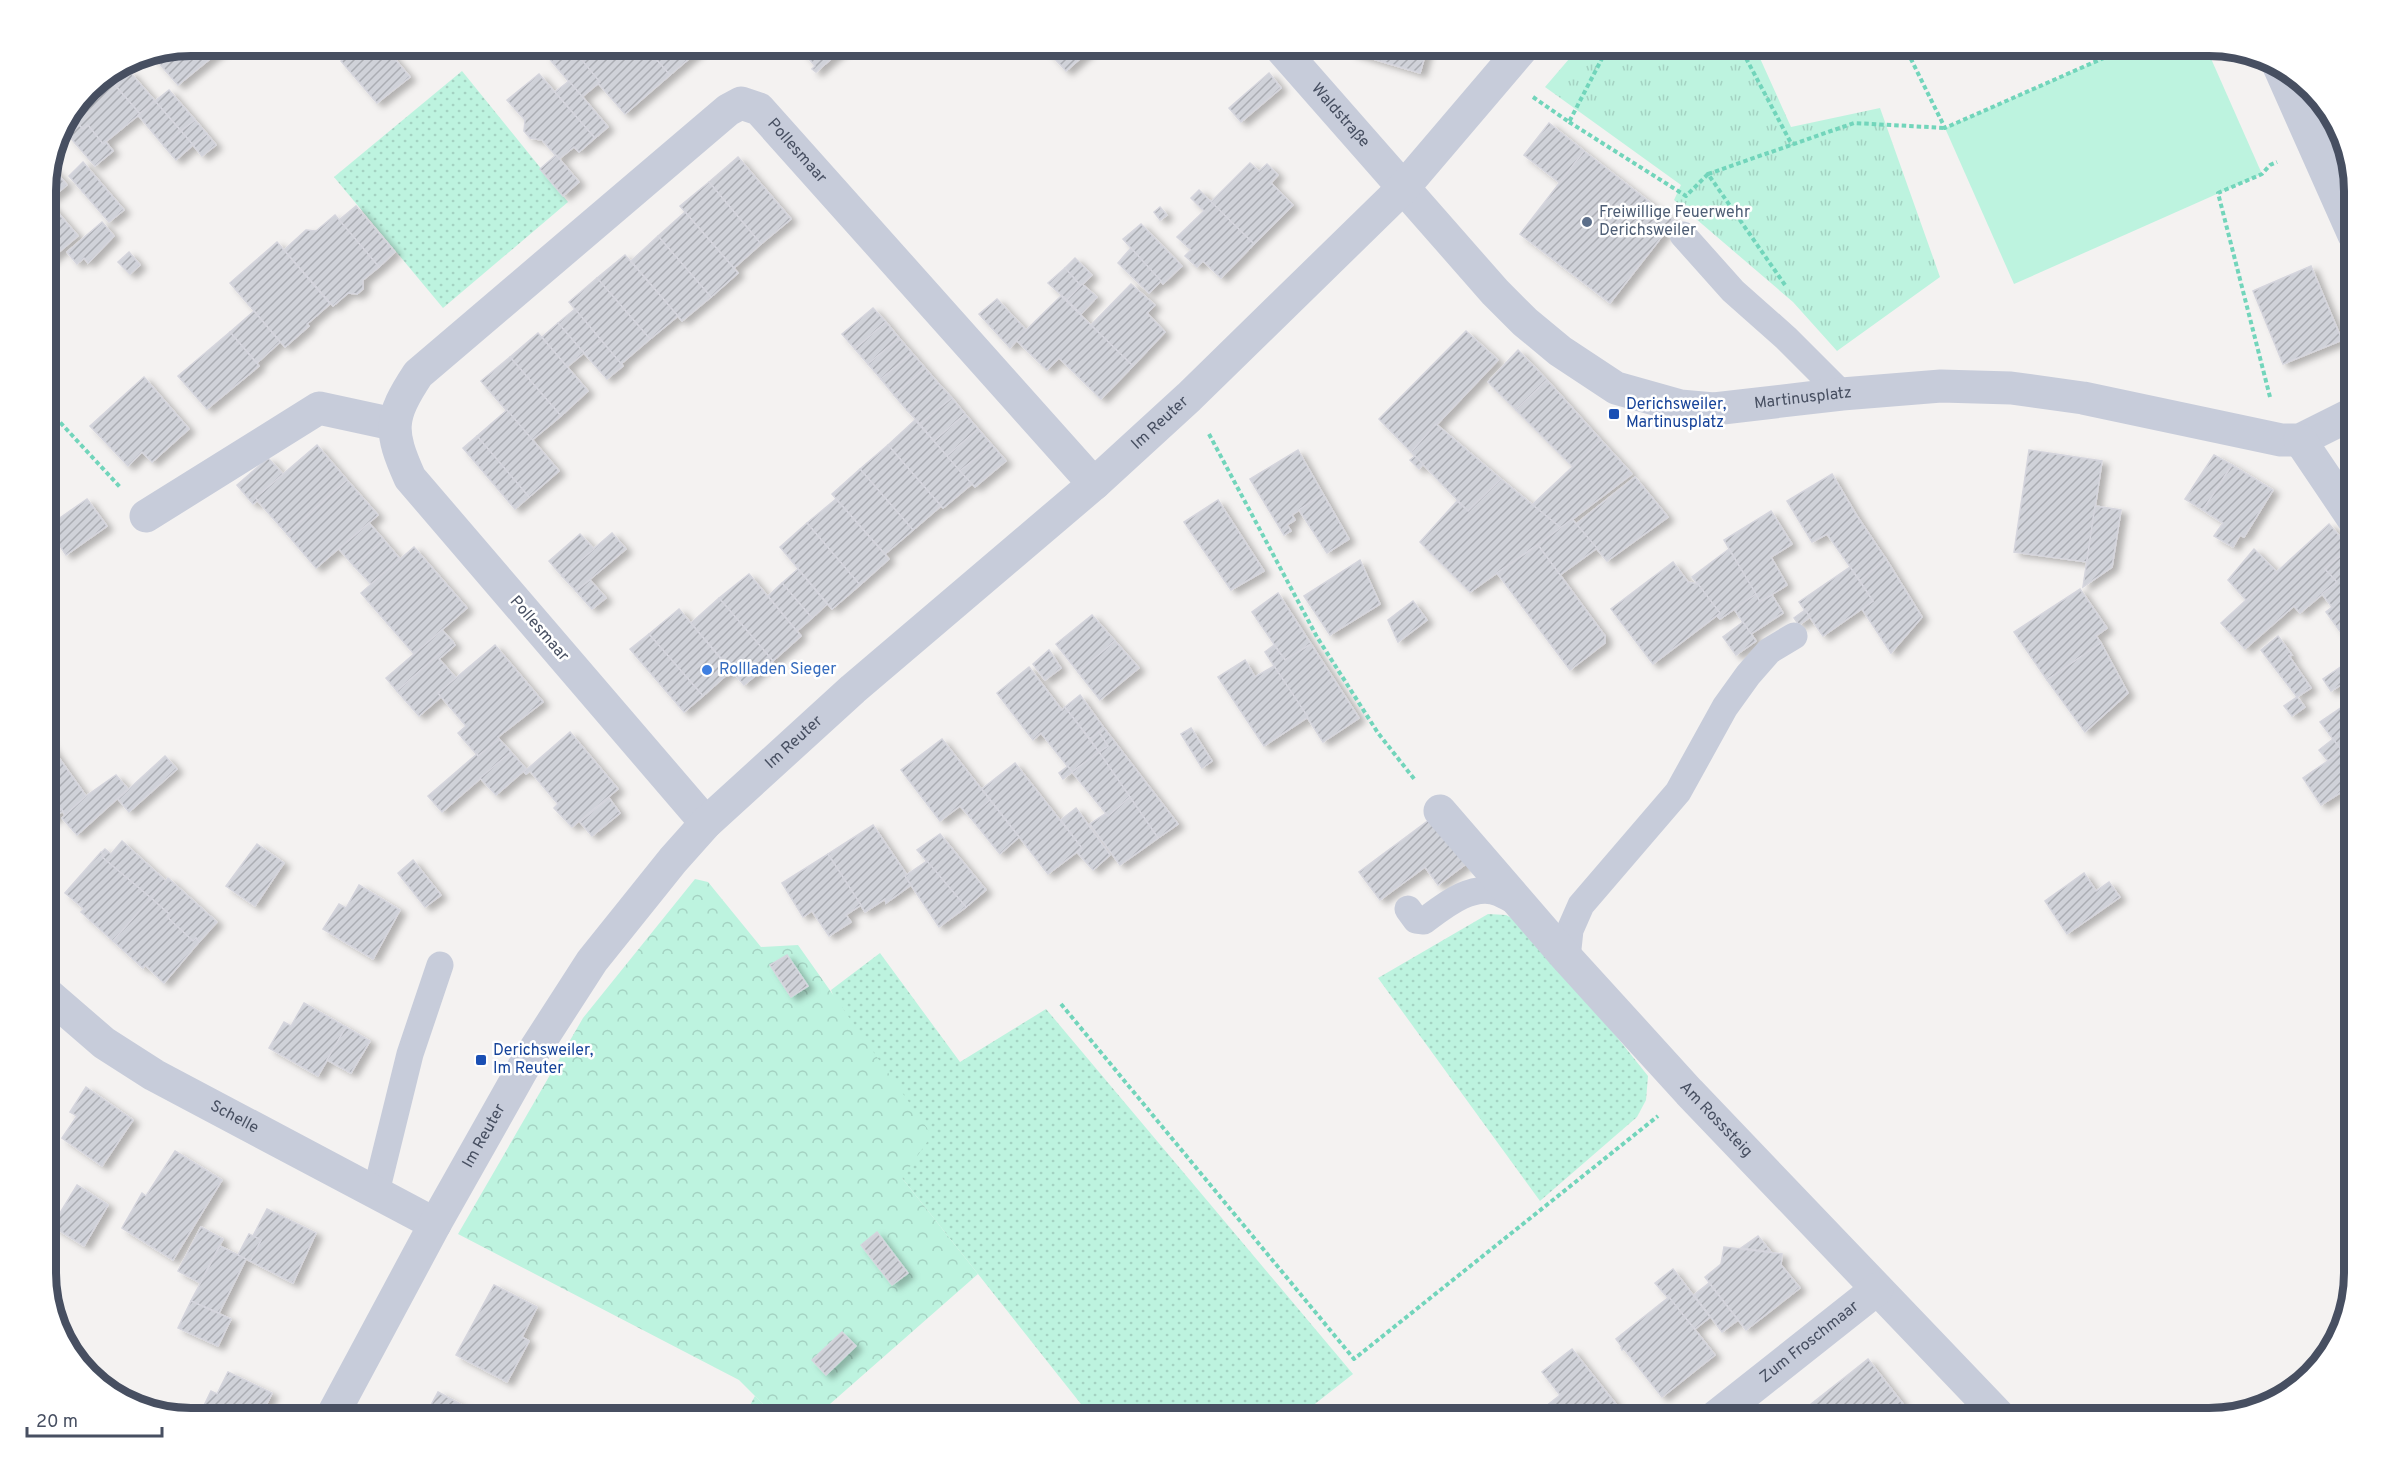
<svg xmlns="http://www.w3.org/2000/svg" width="2399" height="1463" viewBox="0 0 2399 1463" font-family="Overpass,sans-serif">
	<defs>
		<pattern id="grass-dots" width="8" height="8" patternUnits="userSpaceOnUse" patternTransform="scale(1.5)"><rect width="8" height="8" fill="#bdf3df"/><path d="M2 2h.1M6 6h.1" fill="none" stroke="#a4d2c2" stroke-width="1.8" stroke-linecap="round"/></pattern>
		<pattern id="forest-crowns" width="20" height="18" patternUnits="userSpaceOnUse" patternTransform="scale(1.5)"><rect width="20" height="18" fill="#bdf3df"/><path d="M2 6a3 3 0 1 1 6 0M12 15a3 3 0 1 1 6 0" fill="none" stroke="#a4d2c2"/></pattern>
		<pattern id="park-tufts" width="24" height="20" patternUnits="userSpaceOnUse" patternTransform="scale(1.5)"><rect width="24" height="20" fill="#bdf3df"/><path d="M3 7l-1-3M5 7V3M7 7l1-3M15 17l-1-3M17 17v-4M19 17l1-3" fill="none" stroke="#a4d2c2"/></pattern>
		<pattern id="building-hatch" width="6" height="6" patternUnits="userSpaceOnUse" patternTransform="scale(1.5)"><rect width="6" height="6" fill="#d0d2d9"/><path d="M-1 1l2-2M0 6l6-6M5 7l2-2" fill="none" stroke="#abadb3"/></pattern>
		<filter id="shadow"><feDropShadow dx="6" dy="4" stdDeviation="3" flood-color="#0004"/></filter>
	</defs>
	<rect width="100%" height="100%" fill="#f4f2f1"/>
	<!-- grass -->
	<g fill="url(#grass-dots)">
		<polygon points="462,71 568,202 443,308 334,177"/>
		<polygon points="1488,914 1506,915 1529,927 1648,1076 1646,1100 1637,1117 1540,1201 1378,978"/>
		<polygon points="880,953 960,1062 1046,1009 1353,1374 1297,1418 1092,1418 902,1178 831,990"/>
		<polygon points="755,1396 777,1418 743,1418"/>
	</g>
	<!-- forest -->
	<polygon fill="url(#forest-crowns)" points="695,879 708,882 761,947 798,945 932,1135 902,1178 978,1274 814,1418 777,1418 739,1380 458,1234 583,1018"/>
	<!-- park -->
	<polygon fill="url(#park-tufts)" points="1581,45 1754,45 1791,127 1880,108 1940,277 1837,351 1793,302 1674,200 1681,185 1545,87"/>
	<!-- pitch -->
	<polygon fill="#bdf3df" points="2133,45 2205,45 2262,174 2014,284 1945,128"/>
	<!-- building -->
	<g fill="url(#building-hatch)" stroke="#d5d5dd" stroke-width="1.5" filter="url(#shadow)">
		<polygon points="191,45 217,45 221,50 178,85 150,53"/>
		<polygon points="360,45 383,45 410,77 377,103 341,61"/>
		<polygon points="559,45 572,45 600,82 582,97 547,56"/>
		<polygon points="597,45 644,45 670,75 625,114 598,83 600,82 581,59"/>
		<polygon points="644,45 705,45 670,75"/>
		<polygon points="797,45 847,45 816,72 812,69 815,66"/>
		<polygon points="1046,45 1087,45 1091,49 1066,71 1044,47"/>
		<polygon points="1352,45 1428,45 1420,73 1350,52"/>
		<polygon points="129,71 155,101 140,114 115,85"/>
		<polygon points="1269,73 1281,88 1241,122 1229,108"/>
		<polygon points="539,74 595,138 579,152 574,147 559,159 542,140 530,138 524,131 525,120 507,100"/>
		<polygon points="106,75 140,114 103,144 88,125 83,129 69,114 88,87"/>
		<polygon points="569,81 608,127 595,138 555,92"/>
		<polygon points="169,90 195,120 181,131 155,101"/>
		<polygon points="155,101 181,131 164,146 138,115"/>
		<polygon points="195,120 207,134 193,145 181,131"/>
		<polygon points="1549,123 1584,151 1560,183 1524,155"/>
		<polygon points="79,125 83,129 88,125 103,144 106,142 113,151 95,166 68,135"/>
		<polygon points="181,131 193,145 176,160 164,146"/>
		<polygon points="207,134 216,145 202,156 193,145"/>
		<polygon points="1584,151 1674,221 1610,303 1520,234"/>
		<polygon points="556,155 579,182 563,196 540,169"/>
		<polygon points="738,157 791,219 761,244 709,182"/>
		<polygon points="83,162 124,210 109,222 69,176"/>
		<polygon points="1250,163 1259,171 1267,164 1278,175 1271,183 1293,205 1254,244 1211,202"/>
		<polygon points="50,165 67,185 48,201 78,236 46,263 45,182"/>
		<polygon points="709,182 761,244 734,268 680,206"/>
		<polygon points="1199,190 1254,244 1221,278 1203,261 1197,267 1185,256 1191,250 1177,237 1204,211 1191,198"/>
		<polygon points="356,206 395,252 379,267 339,220"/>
		<polygon points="1160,207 1167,215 1160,220 1154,212"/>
		<polygon points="685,212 738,273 711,297 658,236"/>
		<polygon points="335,215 379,267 363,280 363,289 357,294 348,293 333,306 284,250 306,230 316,231"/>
		<polygon points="102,222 114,236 88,263 84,258 77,264 67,252"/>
		<polygon points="1141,224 1182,266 1163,284 1123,239"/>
		<polygon points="658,236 711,297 682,321 631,261"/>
		<polygon points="277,242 330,304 307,324 309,326 285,347 230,283"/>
		<polygon points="1131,248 1161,281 1149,293 1118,263"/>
		<polygon points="129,252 140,265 130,274 118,262"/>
		<polygon points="625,255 678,316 650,339 597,278"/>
		<polygon points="1075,258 1092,275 1081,286 1065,268"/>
		<polygon points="2311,266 2342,340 2283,364 2253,291"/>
		<polygon points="1065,268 1081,286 1067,300 1048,283"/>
		<polygon points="597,278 650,339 621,364 569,302"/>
		<polygon points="1082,284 1097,297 1081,314 1067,300"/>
		<polygon points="1131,284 1155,305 1147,313 1165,332 1133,366 1091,325"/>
		<polygon points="1061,296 1133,366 1101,399 1059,358 1047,370 1016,340"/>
		<polygon points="997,299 1026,330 1010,348 979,314"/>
		<polygon points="873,308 886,322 855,349 842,334"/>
		<polygon points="575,309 601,340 584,353 558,323"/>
		<polygon points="254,311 280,342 257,363 230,332"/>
		<polygon points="886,322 899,338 868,364 855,349"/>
		<polygon points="558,323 584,353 567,367 542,337"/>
		<polygon points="1466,331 1498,360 1411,452 1379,419"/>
		<polygon points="230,332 259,366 207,409 178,376"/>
		<polygon points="538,333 588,391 561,416 510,357"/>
		<polygon points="899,338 912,353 881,379 868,364"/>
		<polygon points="601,340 623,366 607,379 584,353"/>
		<polygon points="1518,350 1547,380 1516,410 1488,382"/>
		<polygon points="912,353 925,368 894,395 881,379"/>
		<polygon points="510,357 561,416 532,440 481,381"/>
		<polygon points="925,368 938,383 907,410 894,395"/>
		<polygon points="144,377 189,429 152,462 142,452 128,466 90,426"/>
		<polygon points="1547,380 1601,440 1573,467 1516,410"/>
		<polygon points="938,383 952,398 920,424 907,410"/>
		<polygon points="952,398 965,414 934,441 920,424"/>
		<polygon points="507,410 559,471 529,497 477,436"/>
		<polygon points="965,414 978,429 947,456 934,441"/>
		<polygon points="915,420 972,484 943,508 888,445"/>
		<polygon points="1436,424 1501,479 1468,511 1411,452"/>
		<polygon points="978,429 992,445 960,471 947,456"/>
		<polygon points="477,436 529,497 515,509 463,448"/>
		<polygon points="1601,440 1632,474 1561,528 1532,505"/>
		<polygon points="317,445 347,480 287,534 255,498"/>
		<polygon points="888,445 941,506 913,530 860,469"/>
		<polygon points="992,445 1006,461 975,487 960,471"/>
		<polygon points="1298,450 1323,494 1292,515 1295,520 1287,525 1291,531 1284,535 1250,479"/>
		<polygon points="2029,450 2102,461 2087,562 2014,552"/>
		<polygon points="2214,455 2232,465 2203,510 2185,499"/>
		<polygon points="1415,456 1423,464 1419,469 1410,460"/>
		<polygon points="268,458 283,474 255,498 258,500 253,504 237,485"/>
		<polygon points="2232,465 2273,490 2244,537 2240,535 2233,547 2214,536 2223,523 2203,510"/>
		<polygon points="860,469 913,530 885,554 832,494"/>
		<polygon points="1832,474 1857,516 1886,559 1860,581 1827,534 1812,542 1787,501"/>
		<polygon points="1635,477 1668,517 1607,561 1576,524"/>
		<polygon points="1501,479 1561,528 1470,592 1420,542 1457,501 1468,511"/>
		<polygon points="347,480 378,515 316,568 287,534"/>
		<polygon points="1323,494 1349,539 1327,553 1299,510"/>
		<polygon points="87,499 107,526 66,555 47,527"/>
		<polygon points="836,499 889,559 860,585 807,523"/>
		<polygon points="1218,500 1264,571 1231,590 1184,522"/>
		<polygon points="2095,506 2121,510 2112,567 2083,587"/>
		<polygon points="1771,511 1792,544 1771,557 1787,585 1760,602 1724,540"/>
		<polygon points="1572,519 1597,548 1560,575 1538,545"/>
		<polygon points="369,523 384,540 354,566 339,549"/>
		<polygon points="807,523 860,585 832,609 780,547"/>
		<polygon points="2329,524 2350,548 2325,569 2337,582 2300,613 2294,606 2245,649 2221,623"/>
		<polygon points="612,533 626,549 576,591 562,576"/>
		<polygon points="580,534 594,549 562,576 549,561"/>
		<polygon points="384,540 400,559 371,584 354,566"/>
		<polygon points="1538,545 1605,636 1605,643 1570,670 1497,573"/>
		<polygon points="414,547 467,608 414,654 361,593"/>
		<polygon points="2350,548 2354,555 2354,631 2344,637 2326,612 2332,607 2322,594 2337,582 2325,569"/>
		<polygon points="1729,549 1756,594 1720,619 1717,616 1720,613 1692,577"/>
		<polygon points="2254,549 2277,572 2246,600 2228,580"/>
		<polygon points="1886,559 1922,617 1891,653 1862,609 1873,601 1860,581"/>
		<polygon points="1360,560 1380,604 1330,635 1304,596"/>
		<polygon points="1673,562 1688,582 1698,584 1720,613 1653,664 1611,609"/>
		<polygon points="1850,567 1873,601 1823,636 1799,602"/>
		<polygon points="798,569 827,604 812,618 782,583"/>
		<polygon points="749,574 801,636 773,661 719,598"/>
		<polygon points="590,580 606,598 592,609 576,591"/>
		<polygon points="782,583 812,618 797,631 768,596"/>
		<polygon points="2080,589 2107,628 2096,636 2101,643 2047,680 2014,632"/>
		<polygon points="1278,593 1311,644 1285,660 1252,612"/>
		<polygon points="1756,594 1760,602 1772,595 1783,613 1751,634 1734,609"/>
		<polygon points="719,598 773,661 744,685 691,623"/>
		<polygon points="1413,601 1427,620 1398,642 1388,620"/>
		<polygon points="679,609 731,671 703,696 649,634"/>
		<polygon points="1805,610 1810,617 1799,625 1794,618"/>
		<polygon points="1092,615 1115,641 1078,672 1056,644"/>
		<polygon points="1743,622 1756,641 1736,655 1723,637"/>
		<polygon points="442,630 453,642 397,691 386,678"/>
		<polygon points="649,634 703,696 684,712 630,649"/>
		<polygon points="2278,636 2292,655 2289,656 2311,688 2297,697 2261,650"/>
		<polygon points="1115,641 1139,668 1100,700 1078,672"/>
		<polygon points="453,642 455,645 439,659 456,678 438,693 441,697 419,716 397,691"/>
		<polygon points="2101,643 2128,693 2085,732 2047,680"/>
		<polygon points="1311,644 1359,718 1323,742 1265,652 1274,645 1285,660"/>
		<polygon points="495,645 543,702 498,737 499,739 478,756 458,733 466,726 438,693"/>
		<polygon points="1049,650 1061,668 1045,680 1033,664"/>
		<polygon points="2354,658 2354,677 2331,691 2323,679"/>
		<polygon points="1245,660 1255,677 1274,666 1308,717 1264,746 1218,677"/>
		<polygon points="1029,667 1062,710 1065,707 1099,752 1072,772 1041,733 1033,740 997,693"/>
		<polygon points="1080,695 1104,728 1090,739 1065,707"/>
		<polygon points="2297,697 2305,707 2292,716 2284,706"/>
		<polygon points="2342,707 2354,723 2354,743 2342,751 2320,722"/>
		<polygon points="1104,728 1178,824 1158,838 1099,752 1108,746 1099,732"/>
		<polygon points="1191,728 1212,761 1202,768 1181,734"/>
		<polygon points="570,732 618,789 572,827 554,808 558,804 530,771 526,774 524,772"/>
		<polygon points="1099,732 1108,746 1099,752 1090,739"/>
		<polygon points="499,739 511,752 442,812 428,796 477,754 478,756"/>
		<polygon points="942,739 990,800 970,817 960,806 940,821 901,770"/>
		<polygon points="2333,739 2342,751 2328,761 2319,750"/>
		<polygon points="47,741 86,796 65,815 61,809 58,810 45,791 45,743"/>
		<polygon points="2354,743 2354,784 2321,805 2303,778"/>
		<polygon points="511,752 526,769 496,795 480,778"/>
		<polygon points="1099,752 1130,797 1108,816 1072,772"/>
		<polygon points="165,756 177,769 129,812 118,799"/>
		<polygon points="1015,763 1082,848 1048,874 982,789"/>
		<polygon points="1068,766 1072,772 1063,779 1059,773"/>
		<polygon points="116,775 128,789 77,835 62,818 86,796"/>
		<polygon points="45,791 58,810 61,809 63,811 45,824"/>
		<polygon points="1130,797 1158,838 1120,865 1090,824 1105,814 1108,816"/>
		<polygon points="609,798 620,813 592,836 580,822"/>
		<polygon points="990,800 1019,837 1000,854 970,817"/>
		<polygon points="1076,808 1110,855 1093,870 1077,852 1082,848 1061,820"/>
		<polygon points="1433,817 1467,863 1438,885 1425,867 1380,900 1359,872"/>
		<polygon points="873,825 907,875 905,876 911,885 886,903 885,899 865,912 828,854"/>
		<polygon points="940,834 986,890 966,907 917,850"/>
		<polygon points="122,841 166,881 151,898 102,857 104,855 101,853 105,849 111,854"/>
		<polygon points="257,844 284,863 255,906 226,886"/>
		<polygon points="101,852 104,855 102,857 151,898 113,941 81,912 84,909 65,893"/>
		<polygon points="828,854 861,905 846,915 851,922 829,936 812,911 803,917 782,883"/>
		<polygon points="413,860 441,895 425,907 398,873"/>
		<polygon points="927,861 966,907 939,927 905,876"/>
		<polygon points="2084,873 2096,891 2109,882 2120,897 2067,934 2045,901"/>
		<polygon points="168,878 217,922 199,942 196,938 193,941 167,917 169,914 151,898"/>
		<polygon points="359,885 400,910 373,959 323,929 339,904 346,908"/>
		<polygon points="151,898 169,914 167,917 193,941 196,938 199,942 164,983 145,965 143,968 113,941"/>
		<polygon points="787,955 808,986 791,997 770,965"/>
		<polygon points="304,1003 346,1027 318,1076 269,1048 284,1022 291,1026"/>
		<polygon points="346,1027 370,1041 351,1073 327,1060"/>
		<polygon points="86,1087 133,1120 102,1166 62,1138 77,1116 70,1112"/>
		<polygon points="175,1151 222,1180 173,1260 122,1228 142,1193 146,1196"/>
		<polygon points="77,1185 108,1205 84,1246 52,1226"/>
		<polygon points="267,1209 316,1233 293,1283 250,1261 261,1240 253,1236"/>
		<polygon points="201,1227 223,1239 200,1283 178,1271"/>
		<polygon points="877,1232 908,1273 892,1285 861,1245"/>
		<polygon points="249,1234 261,1240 250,1261 238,1255"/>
		<polygon points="1758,1236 1771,1252 1741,1248"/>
		<polygon points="220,1246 246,1259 219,1313 191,1301"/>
		<polygon points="1724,1247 1782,1254 1781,1265 1800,1288 1746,1330 1705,1277 1721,1264"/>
		<polygon points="1673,1269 1710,1317 1695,1329 1655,1283"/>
		<polygon points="1709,1283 1738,1320 1722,1332 1694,1295"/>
		<polygon points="494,1285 537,1307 522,1337 529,1341 507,1382 456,1355"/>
		<polygon points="1669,1297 1715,1355 1662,1397 1624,1349 1622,1350 1621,1348 1622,1347 1616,1339"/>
		<polygon points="191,1301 231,1319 218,1346 178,1328"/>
		<polygon points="842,1332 856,1346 826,1375 812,1360"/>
		<polygon points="1572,1349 1627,1418 1531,1418 1560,1395 1542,1372"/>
		<polygon points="1868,1359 1903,1404 1886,1418 1820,1418 1810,1405"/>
		<polygon points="228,1372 272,1393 260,1418 198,1418 211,1391 217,1394"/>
		<polygon points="438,1392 486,1418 424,1418"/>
	</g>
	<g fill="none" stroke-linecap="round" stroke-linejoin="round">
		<!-- path -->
		<g stroke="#72d5bb" stroke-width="4" stroke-dasharray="4.5 3" stroke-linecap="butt">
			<polyline points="1739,45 1792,145"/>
			<polyline points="1904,45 1945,128 2133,45"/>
			<polyline points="1533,97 1569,122 1609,45"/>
			<polyline points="1569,122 1686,196 1708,174"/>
			<polyline points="1785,285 1708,174 1854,123 1945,128"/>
			<polyline points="2270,397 2218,193 2262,174 2270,165 2277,162"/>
			<polyline points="45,406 120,487"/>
			<polyline points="1209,434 1317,637 1378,733 1415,780"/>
			<polyline points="1061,1004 1354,1359 1658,1116"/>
		</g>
		<!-- service -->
		<g stroke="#c7ccda" stroke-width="27">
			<polyline points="1683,235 1733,291 1786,338 1842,394"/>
			<path d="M 1408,909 L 1416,920 L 1424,921 C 1444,906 1473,882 1499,893 C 1506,896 1513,900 1520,904"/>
			<polyline points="1567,958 1570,930 1581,905 1678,792 1725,707 1748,675 1769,651 1794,636"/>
			<polyline points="376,1192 410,1054 440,965"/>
		</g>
		<!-- minor -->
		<g stroke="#c7ccda" stroke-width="33">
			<path id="s1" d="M 1278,45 L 1495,292 L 1525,322 L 1560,351 L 1616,388 L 1680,406 L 1714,409 L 1842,394 L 1941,386 L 2011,388 L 2083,398 L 2281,440 L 2300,440 L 2354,413"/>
			<polyline points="2278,64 2354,235"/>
			<polyline points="2300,440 2354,520"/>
			<polyline points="146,516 319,408 393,424"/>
			<path id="s2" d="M 1440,811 L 1567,958 L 1689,1092 L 2001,1418"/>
			<path id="s3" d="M 706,823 L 410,478 C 389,431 389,418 418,374 L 728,110 L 741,103 L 759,109 L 1094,484"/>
			<path id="s4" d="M 45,992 L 104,1043 L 154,1075 L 435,1224"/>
			<path id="s5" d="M 1714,1418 L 1877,1289"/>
		</g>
		<!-- tertiary -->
		<path stroke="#c7ccda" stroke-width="33" id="s6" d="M 331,1418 L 435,1224 L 523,1068 L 592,961 L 673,860 L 706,823 L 853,689 L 1094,484 L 1189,397 L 1404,187 L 1525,45"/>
	</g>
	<!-- markers -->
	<circle fill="#5c6f8a" stroke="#fff" stroke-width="2" cx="1587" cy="222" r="6"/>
	<g fill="#1a4fb4" stroke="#fff" stroke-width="2">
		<rect x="1608" y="408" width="12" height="12" rx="3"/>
		<rect x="475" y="1054" width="12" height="12" rx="3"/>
	</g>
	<circle fill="#3f7fe0" stroke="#fff" stroke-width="2" cx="707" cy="670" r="6"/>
	<g text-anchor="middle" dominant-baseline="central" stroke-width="5" stroke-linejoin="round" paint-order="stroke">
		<!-- street labels -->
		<g font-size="16" fill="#474f61" stroke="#fff">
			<text stroke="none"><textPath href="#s1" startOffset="94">Waldstraße</textPath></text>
			<text stroke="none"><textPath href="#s3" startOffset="1064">Pollesmaar</textPath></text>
			<text stroke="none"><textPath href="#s1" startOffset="674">Martinusplatz</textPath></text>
			<text stroke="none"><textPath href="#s6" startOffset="1311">Im Reuter</textPath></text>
			<text transform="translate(539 629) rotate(49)">Pollesmaar</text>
			<text stroke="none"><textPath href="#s6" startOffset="825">Im Reuter</textPath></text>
			<text stroke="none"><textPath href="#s4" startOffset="228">Schelle</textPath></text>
			<text stroke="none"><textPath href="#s2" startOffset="414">Am Rosssteig</textPath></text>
			<text stroke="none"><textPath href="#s6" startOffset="321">Im Reuter</textPath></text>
			<text stroke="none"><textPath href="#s5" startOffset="122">Zum Froschmaar</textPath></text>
		</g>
		<!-- service labels -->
		<g font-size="16" fill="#4e5e75" stroke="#fff" text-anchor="start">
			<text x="1599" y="213">Freiwillige Feuerwehr<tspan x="1599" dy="18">Derichsweiler</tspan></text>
		</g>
		<!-- transit labels -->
		<g font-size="16" fill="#164399" stroke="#fff" text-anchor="start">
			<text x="1626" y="405">Derichsweiler,<tspan x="1626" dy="18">Martinusplatz</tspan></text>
			<text x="493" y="1051">Derichsweiler,<tspan x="493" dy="18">Im Reuter</tspan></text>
		</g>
		<!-- shop labels -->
		<g font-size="16" fill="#366cbe" stroke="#fff" text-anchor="start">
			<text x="719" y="670">Rollladen Sieger</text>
		</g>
	</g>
	<!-- crop -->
	<path d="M0 0H2399V1463H0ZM191 56H2209A135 135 0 0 1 2344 191V1273A135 135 0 0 1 2209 1408H191A135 135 0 0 1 56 1273V191A135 135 0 0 1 191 56Z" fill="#fff" fill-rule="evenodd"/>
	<path fill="none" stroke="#474f61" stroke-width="8" d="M191 56H2209A135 135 0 0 1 2344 191V1273A135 135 0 0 1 2209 1408H191A135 135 0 0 1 56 1273V191A135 135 0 0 1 191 56Z"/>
	<!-- scale -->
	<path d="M27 1427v9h135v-9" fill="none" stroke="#474f61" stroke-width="3"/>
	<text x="36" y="1427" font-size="18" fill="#474f61" stroke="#ffffff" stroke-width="4.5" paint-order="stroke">20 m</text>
</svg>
